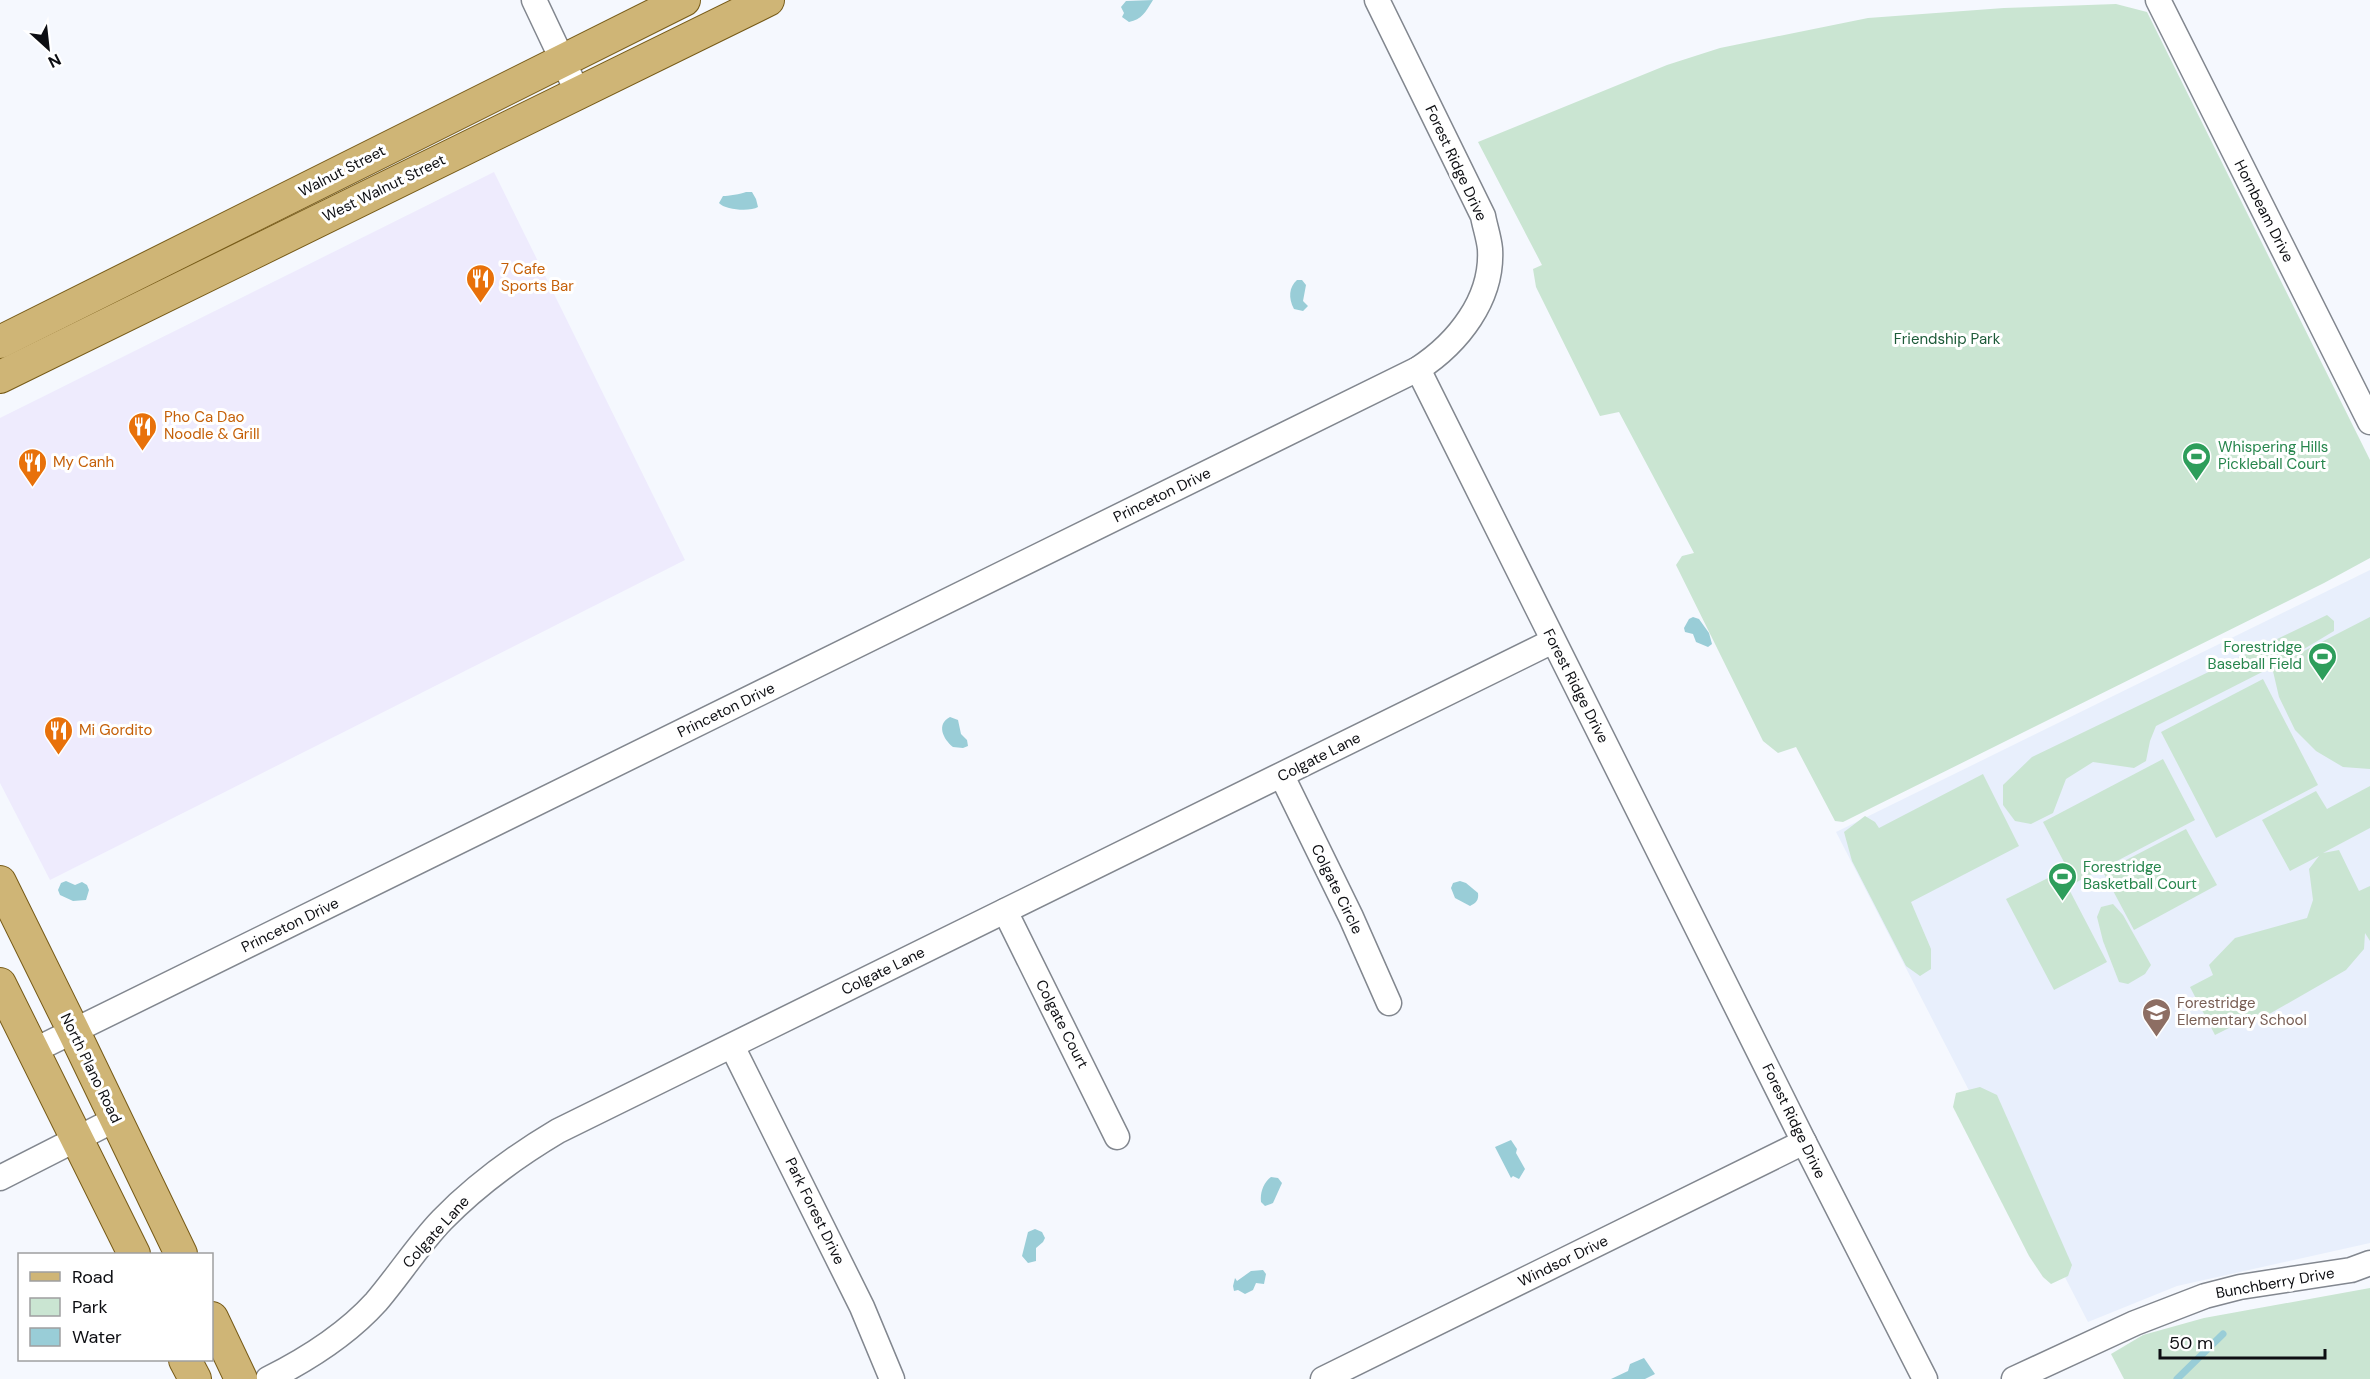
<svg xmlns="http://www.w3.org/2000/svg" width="2370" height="1379" viewBox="0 0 2370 1379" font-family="'DM Sans',sans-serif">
	<rect width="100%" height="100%" fill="#f5f8fe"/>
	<!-- commercial -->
	<polygon fill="#eeebfd" points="494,172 685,560 50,880 0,783 0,418"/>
	<!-- built -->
	<polygon fill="#e8effc" points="2370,570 2370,1243 2177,1286 2088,1322 1836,832"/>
	<!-- green -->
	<g fill="#cae5d2">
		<polygon points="2116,4 2147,12 2370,460 2370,558 2324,583 1843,822 1835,821 1796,747 1778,753 1763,741 1676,565 1682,556 1694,553 1619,412 1600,416 1536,287 1533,269 1542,265 1478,142 1667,65 1720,48 1868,18 2004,8"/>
		<polygon points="2327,615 2334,621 2334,631 2277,665 2370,617 2370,769 2343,767 2316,751 2295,730 2279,697 2272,667 2156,726 2150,741 2146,761 2134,768 2093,762 2066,779 2053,813 2031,824 2015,821 2003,805 2003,785 2032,757"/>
		<polygon points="2263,679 2318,785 2216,838 2161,732"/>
		<polygon points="2163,759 2195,820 2075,883 2043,822"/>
		<polygon points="1983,774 2019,846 1911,902 1931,949 1931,969 1920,976 1906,966 1852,861 1844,832 1865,816 1875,822 1879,828"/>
		<polygon points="2370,786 2370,828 2323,853 2339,850 2359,891 2370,886 2370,941 2365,933 2364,949 2346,970 2264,1017 2253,1016 2215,1035 2190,987 2213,975 2209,965 2235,938 2307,918 2313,900 2309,869 2319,856 2290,871 2262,820 2316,791 2327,809"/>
		<polygon points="2186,829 2217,885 2134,930 2103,872"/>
		<polygon points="2060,872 2107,962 2054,990 2006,899"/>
		<polygon points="2113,904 2123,915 2151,965 2145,974 2128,984 2119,982 2103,941 2097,917 2101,907"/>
		<polygon points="1980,1087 1997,1095 2072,1265 2068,1276 2051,1284 2043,1277 2029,1256 1953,1107 1956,1093"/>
		<polygon points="2370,1288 2370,1379 2124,1379 2111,1354 2143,1335 2204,1318"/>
	</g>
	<!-- water -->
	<g fill="#99cdd7">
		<path d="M 1153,0 C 1145,13 1142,19 1129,22 L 1122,17 L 1124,13 L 1121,7 L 1126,1 Z"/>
		<path d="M 746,192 L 752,192 L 756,199 L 758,207 C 750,212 725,210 719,203 L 723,196 C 728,196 741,194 746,192 Z"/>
		<path d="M 1297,280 L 1302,280 L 1306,285 L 1303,301 L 1308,306 L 1303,311 L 1294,309 C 1288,298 1289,287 1297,280 Z"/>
		<polygon points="1693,617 1699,619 1709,633 1712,644 1708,647 1696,642 1693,634 1685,632 1684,628 1689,619"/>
		<path d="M 950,717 L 958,720 L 961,734 L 967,740 L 968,746 L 963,748 L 953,747 C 943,739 936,724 950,717 Z"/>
		<polygon points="66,881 75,885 82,882 87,885 89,890 86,900 73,901 60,895 58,890 61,883"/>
		<path d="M 1460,881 L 1466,883 L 1478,893 C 1479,900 1476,903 1470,906 L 1455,898 L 1451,888 L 1453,883 Z"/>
		<polygon points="1511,1140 1517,1149 1516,1153 1525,1169 1519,1179 1513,1176 1511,1178 1495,1147"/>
		<path d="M 1271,1177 L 1278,1178 L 1282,1183 L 1273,1203 L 1265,1206 L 1261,1202 C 1260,1193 1263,1183 1271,1177 Z"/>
		<polygon points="1035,1229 1042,1232 1045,1238 1043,1242 1036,1248 1036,1261 1028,1263 1022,1256 1028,1232"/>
		<polygon points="1263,1270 1266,1274 1264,1284 1256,1283 1253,1290 1245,1294 1238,1290 1234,1291 1233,1286 1235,1278 1237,1281 1251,1271"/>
		<polygon points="1644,1358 1655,1374 1645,1379 1611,1379 1628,1371 1630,1364"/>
	</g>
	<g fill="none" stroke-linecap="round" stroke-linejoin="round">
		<!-- stream -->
		<polyline stroke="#99cdd7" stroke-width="7" points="2177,1379 2223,1334"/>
		<defs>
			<g id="minor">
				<polyline points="534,0 578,93"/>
				<polyline points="2158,0 2370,422"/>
				<polyline points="1418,369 1804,1142 1925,1379"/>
				<polyline points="1282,776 1351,917 1389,1003"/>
				<polyline points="1005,911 1117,1137"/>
				<polyline points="732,1046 862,1307 892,1379"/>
				<path d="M 33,1051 L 1418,369 C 1458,343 1493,299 1490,249 C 1489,238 1485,227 1483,216 L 1377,0"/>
				<polyline points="0,1178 116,1119"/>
				<path d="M 268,1379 C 306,1360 347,1334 376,1302 C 399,1275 418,1245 442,1220 C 477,1184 516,1156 558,1131 L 1553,641"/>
				<polyline points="1323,1379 1804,1142"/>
				<polyline points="2014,1379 2135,1323 2205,1296 2240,1287 2351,1270 2370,1263"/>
			</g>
			<g id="major">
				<polyline points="0,342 684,0"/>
				<polyline points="0,377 768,0"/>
				<polyline points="0,882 74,1032 181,1254"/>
				<polyline points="0,984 134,1254"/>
				<polyline points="212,1318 241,1379"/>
				<polyline points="185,1360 195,1379"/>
			</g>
		</defs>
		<!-- minor casing -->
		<use href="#minor" stroke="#82878f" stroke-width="27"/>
		<!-- major casing -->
		<use href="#major" stroke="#765a17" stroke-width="34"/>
		<!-- minor -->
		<use href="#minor" stroke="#fff" stroke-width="24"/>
		<!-- major -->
		<use href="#major" stroke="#cfb576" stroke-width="32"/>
	</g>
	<!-- icons -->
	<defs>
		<symbol id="restaurant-pin" viewBox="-11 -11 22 30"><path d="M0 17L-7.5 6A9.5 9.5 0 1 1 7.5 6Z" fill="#e8710a" stroke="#fff"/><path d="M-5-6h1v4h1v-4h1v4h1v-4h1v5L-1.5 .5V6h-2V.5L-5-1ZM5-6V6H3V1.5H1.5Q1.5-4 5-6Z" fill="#fff"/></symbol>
		<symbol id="stadium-pin" viewBox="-11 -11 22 30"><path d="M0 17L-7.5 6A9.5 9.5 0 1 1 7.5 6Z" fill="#2e9e5b" stroke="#fff"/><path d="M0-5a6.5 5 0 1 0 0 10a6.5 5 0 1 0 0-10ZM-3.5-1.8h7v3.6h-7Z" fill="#fff"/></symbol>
		<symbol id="school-pin" viewBox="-11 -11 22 30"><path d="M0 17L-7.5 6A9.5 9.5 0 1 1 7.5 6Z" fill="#8d6e63" stroke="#fff"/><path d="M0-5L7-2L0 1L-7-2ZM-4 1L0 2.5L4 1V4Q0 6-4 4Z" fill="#fff"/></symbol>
	</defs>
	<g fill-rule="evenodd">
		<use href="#restaurant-pin" x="464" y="262" width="33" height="45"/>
		<use href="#restaurant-pin" x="126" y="410" width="33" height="45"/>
		<use href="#stadium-pin" x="2180" y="440" width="33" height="45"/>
		<use href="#restaurant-pin" x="16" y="446" width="33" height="45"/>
		<use href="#stadium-pin" x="2306" y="640" width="33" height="45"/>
		<use href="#restaurant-pin" x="42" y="714" width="33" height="45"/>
		<use href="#stadium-pin" x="2046" y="860" width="33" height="45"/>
		<use href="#school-pin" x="2140" y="996" width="33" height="45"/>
	</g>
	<g text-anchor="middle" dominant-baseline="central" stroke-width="6" stroke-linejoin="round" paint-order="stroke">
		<!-- street labels -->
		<g font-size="15" fill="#0d0e12" stroke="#fff">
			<text transform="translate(1456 163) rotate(65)">Forest Ridge Drive</text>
			<text transform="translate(342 171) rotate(-27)">Walnut Street</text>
			<text transform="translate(384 188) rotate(-26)">West Walnut Street</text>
			<text transform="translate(2264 211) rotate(63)">Hornbeam Drive</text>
			<text transform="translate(1162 495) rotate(-26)">Princeton Drive</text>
			<text transform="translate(1576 686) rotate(63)">Forest Ridge Drive</text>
			<text transform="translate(726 710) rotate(-26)">Princeton Drive</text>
			<text transform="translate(1319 757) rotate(-27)">Colgate Lane</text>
			<text transform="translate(1337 889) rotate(64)">Colgate Circle</text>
			<text transform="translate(290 925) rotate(-26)">Princeton Drive</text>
			<text transform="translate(883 971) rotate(-26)">Colgate Lane</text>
			<text transform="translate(1062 1024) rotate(63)">Colgate Court</text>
			<text transform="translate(91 1068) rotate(64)">North Plano Road</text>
			<text transform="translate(1794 1121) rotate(64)">Forest Ridge Drive</text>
			<text transform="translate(815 1211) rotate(64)">Park Forest Drive</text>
			<text transform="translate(436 1232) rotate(-48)">Colgate Lane</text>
			<text transform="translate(1563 1261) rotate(-26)">Windsor Drive</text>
			<text transform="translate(2275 1283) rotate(-10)">Bunchberry Drive</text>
		</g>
		<!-- food labels -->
		<g font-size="15" fill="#c56008" stroke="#fff" text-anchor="start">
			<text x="501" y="269">7 Cafe<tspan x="501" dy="17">Sports Bar</tspan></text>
			<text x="164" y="417">Pho Ca Dao<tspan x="164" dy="17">Noodle &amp; Grill</tspan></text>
			<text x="53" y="462">My Canh</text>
			<text x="79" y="730">Mi Gordito</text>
		</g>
		<!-- park labels -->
		<g font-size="15" fill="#1d5b39" stroke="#fff">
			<text x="1947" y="339">Friendship Park</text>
		</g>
		<!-- leisure labels -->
		<g font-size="15" fill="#27864d" stroke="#fff" text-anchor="start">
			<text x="2218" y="447">Whispering Hills<tspan x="2218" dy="17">Pickleball Court</tspan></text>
			<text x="2302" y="647" text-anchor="end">Forestridge<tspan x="2302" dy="17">Baseball Field</tspan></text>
			<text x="2083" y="867">Forestridge<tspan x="2083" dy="17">Basketball Court</tspan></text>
		</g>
		<!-- education labels -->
		<g font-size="15" fill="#785e54" stroke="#fff" text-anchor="start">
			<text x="2177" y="1003">Forestridge<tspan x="2177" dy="17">Elementary School</tspan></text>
		</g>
	</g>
	<!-- legend -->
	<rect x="18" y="1253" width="195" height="108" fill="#ffffff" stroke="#9e9fa0" stroke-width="1.5"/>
	<rect x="30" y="1272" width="30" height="9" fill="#cfb576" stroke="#9e9fa0" stroke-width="1.5"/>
	<text x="72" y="1283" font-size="18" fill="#0d0e12">Road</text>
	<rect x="30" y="1298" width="30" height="18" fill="#cae5d2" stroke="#9e9fa0" stroke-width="1.5"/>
	<text x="72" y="1313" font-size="18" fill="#0d0e12">Park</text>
	<rect x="30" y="1328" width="30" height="18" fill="#99cdd7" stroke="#9e9fa0" stroke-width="1.5"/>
	<text x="72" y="1343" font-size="18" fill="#0d0e12">Water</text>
	<!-- north arrow -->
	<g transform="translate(48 48) rotate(153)" stroke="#ffffff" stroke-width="4.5" paint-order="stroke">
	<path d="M0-4.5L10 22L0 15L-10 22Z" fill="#0d0e12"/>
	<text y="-9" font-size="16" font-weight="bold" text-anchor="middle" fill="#0d0e12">N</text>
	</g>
	<!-- scale -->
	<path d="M2160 1349v9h165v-9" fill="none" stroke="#0d0e12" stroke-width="3"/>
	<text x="2169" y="1349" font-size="18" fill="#0d0e12" stroke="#ffffff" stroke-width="4.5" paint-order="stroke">50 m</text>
</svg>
